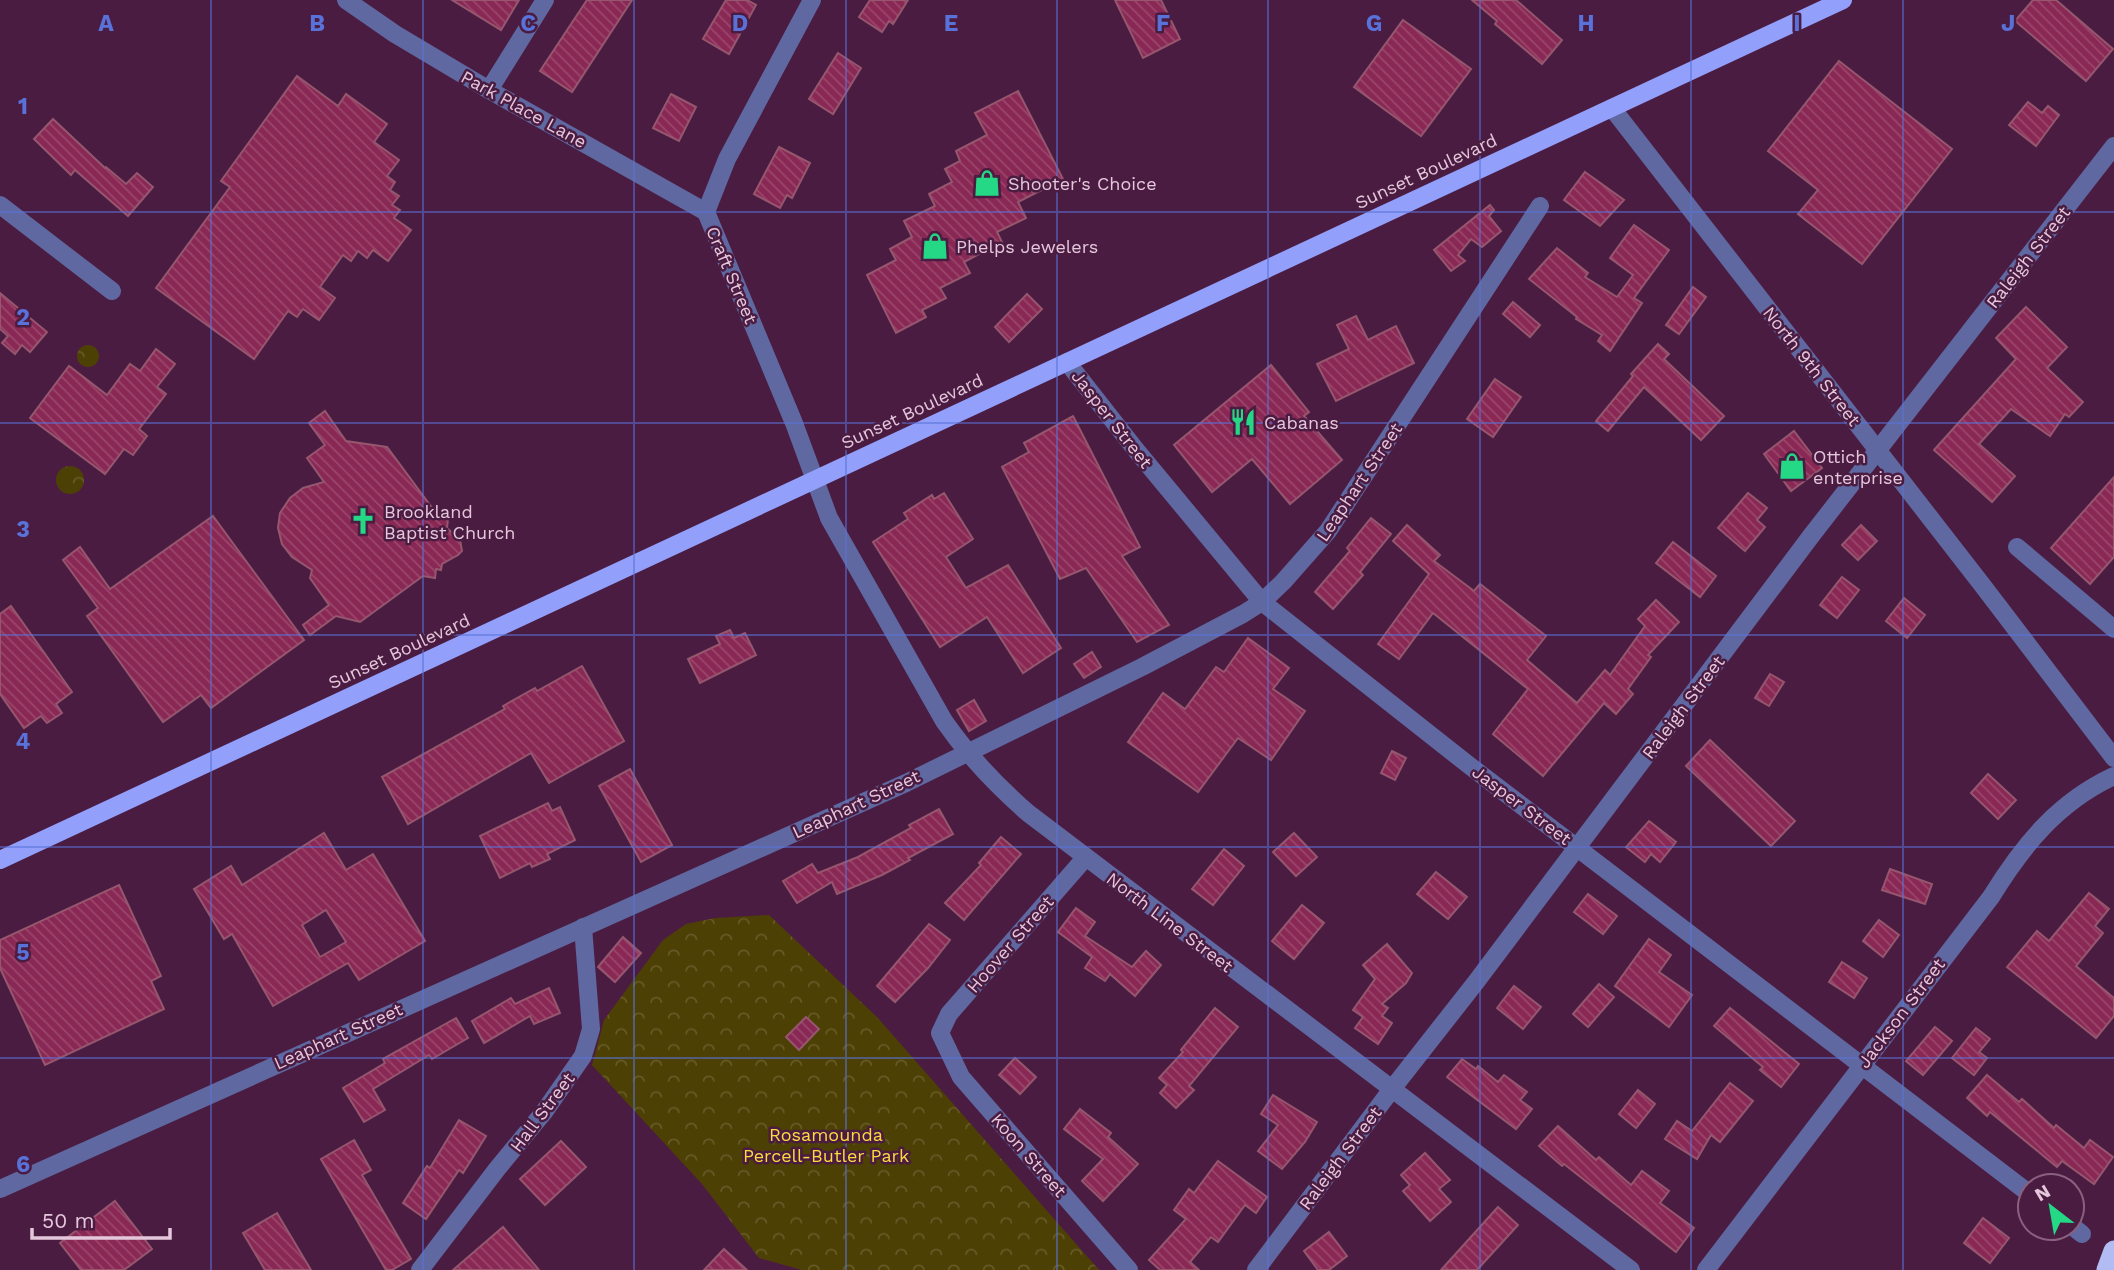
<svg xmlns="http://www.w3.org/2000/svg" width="2114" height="1270" viewBox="0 0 2114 1270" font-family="'Work Sans',sans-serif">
	<defs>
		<pattern id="park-crowns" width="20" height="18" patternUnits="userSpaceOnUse" patternTransform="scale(1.75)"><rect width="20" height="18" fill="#4c4004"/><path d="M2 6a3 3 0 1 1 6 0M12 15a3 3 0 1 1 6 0" fill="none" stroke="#665a28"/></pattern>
		<pattern id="building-back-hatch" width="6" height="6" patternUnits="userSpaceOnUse" patternTransform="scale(1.75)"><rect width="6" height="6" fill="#892854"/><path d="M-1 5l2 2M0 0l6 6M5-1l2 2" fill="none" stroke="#9a466c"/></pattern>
	</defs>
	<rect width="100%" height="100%" fill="#4b1c41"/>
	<!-- park -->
	<g fill="url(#park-crowns)">
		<circle cx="88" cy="356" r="11"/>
		<circle cx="70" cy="480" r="14"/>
		<polygon points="769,915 877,1017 1099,1270 802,1270 759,1258 702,1184 592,1065 604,1020 663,940 686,924 715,918"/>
	</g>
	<!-- building -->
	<g fill="url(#building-back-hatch)" stroke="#95566e" stroke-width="2" fill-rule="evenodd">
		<polygon points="452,0 519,0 501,30"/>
		<polygon points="587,0 632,0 572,92 540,71"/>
		<polygon points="726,0 747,0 756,5 729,54 703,39"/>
		<polygon points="870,0 908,0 893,24 889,21 882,32 859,17"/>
		<polygon points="1115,0 1161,0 1180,39 1143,58"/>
		<polygon points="1472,0 1516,0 1562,40 1542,64 1495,24 1497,21"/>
		<polygon points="2033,0 2056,0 2113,49 2086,81 2015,21"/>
		<polygon points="1403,20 1471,69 1421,136 1354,87"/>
		<polygon points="838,53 861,68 833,114 809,99"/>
		<polygon points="1839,61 1952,149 1862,264 1798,214 1818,190 1768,151"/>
		<polygon points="297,76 338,106 346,94 387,124 374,142 399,160 387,176 395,182 390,190 399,196 392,205 400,210 394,218 411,230 388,261 373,250 367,258 358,251 351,261 343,255 320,287 335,298 319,320 303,309 297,317 288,311 254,359 156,288 230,187 221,181"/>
		<polygon points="1018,91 1063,179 1018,202 1026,218 997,232 1002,242 964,262 970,273 940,288 946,298 922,310 926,317 896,333 867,275 896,260 890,249 912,237 904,221 935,206 929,194 952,182 945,169 960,161 956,151 987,135 975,113"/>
		<polygon points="671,94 696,107 679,141 653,128"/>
		<polygon points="2028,102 2042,113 2048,106 2059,115 2036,146 2009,125"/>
		<polygon points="53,119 105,168 106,167 126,184 137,173 153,187 128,216 75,170 71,175 34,139"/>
		<polygon points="779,147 810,163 792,198 787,195 780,208 754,194"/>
		<polygon points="1585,172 1624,200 1600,226 1564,200"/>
		<polygon points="1490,205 1494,210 1489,216 1501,231 1482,247 1471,239 1458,255 1465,261 1451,271 1434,250"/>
		<polygon points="1634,225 1669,250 1634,298 1642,303 1610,351 1598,341 1602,335 1576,319 1577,317 1529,279 1557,248 1588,273 1585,277 1617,297 1633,275 1610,258"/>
		<polygon points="1693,287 1706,297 1679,334 1666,325"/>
		<polygon points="0,293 47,332 30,352 22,345 15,354 2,343 8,336 0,329"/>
		<polygon points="1027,294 1042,309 1009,342 995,327"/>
		<polygon points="1513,302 1540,325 1530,337 1503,314"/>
		<polygon points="2026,307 2067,347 2047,368 2083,402 2069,417 2065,414 2050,436 2011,409 1979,444 2015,476 1992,502 1934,450 2016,359 1996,338"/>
		<polygon points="1356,316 1368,340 1396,326 1414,363 1336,401 1317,364 1349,349 1337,325"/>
		<polygon points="1658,344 1669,354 1664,359 1724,416 1701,440 1644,387 1608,431 1596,421 1633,376 1631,374"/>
		<polygon points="156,349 175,364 157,387 166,394 139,429 147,436 133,455 124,449 105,474 30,418 69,366 107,395 130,364 140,371"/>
		<polygon points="1271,365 1309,412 1304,416 1342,460 1290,504 1252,459 1212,492 1174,445"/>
		<polygon points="1495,379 1521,397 1493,437 1467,419"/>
		<polygon points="325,411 346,441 387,447 433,509 449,511 447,528 460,540 462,551 458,555 442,564 441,570 436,569 435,578 423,576 360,622 336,616 310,635 303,625 329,605 310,578 312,570 292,557 282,544 278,528 280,513 290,498 303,488 324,482 307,458 325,445 309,423"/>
		<polygon points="1073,416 1140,547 1122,556 1169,625 1137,642 1086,568 1060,579 1002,467 1029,452 1024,443"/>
		<polygon points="1794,431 1822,468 1791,491 1764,454"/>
		<polygon points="2114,477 2114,557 2090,584 2051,548"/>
		<polygon points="944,493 973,539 946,557 966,588 1008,565 1061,648 1023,673 987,617 940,647 873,542 908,519 904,513 932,495 934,499"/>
		<polygon points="1748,493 1767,508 1757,520 1765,527 1745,551 1718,528"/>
		<polygon points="213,516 304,640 211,708 201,695 163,722 87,616 98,608 63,560 80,547 110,589"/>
		<polygon points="1371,518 1391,534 1360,572 1363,575 1333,609 1315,592 1350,551 1347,548"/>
		<polygon points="1407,525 1440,555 1434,561 1474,591 1480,584 1546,636 1527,660 1577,703 1605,670 1610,675 1645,626 1638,619 1656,600 1679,622 1648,655 1651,657 1628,689 1633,694 1616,714 1604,703 1543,776 1493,734 1528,689 1433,613 1399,659 1378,644 1429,574 1393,541"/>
		<polygon points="1861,525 1877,541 1858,560 1842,545"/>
		<polygon points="1673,542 1716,576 1700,597 1656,563"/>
		<polygon points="1842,577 1859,590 1837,618 1820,605"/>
		<polygon points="1904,598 1925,615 1907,638 1886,621"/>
		<polygon points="11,606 72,692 56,704 62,713 47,723 41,716 24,728 0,694 0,614"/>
		<polygon points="730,630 734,638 745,633 756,655 700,683 688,659 720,644 716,636"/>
		<polygon points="1248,638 1289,668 1273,689 1305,711 1271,760 1238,738 1198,792 1128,742 1163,693 1185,709 1216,667 1224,672"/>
		<polygon points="1092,652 1101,667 1084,678 1074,664"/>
		<polygon points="582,666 624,741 549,783 531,753 408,824 382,777 505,709 503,706 535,688 537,691"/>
		<polygon points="1770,674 1784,682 1769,706 1755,698"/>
		<polygon points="974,700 986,721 969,731 957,710"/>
		<polygon points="1710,740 1795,821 1771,846 1686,766"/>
		<polygon points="1392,751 1406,758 1395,780 1381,773"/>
		<polygon points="630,769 672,845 641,862 599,786"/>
		<polygon points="1988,774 2016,800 1998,819 1971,793"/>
		<polygon points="548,803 552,811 560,807 575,840 547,854 550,859 532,867 530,863 500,878 480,836"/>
		<polygon points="939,809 953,834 908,858 910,860 882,875 837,894 832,882 797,903 783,881 812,864 818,873 858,857 911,828 909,825"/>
		<polygon points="1649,821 1676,842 1660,862 1651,854 1645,862 1626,847"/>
		<path d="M 324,833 L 346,870 L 373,854 L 425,941 L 359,980 L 348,963 L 273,1006 L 232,934 L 224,939 L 194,889 L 231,866 L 242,885 ZM 326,910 L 346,942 L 320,957 L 302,925 Z"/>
		<polygon points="1294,833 1317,857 1296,876 1273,852"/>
		<polygon points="1001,837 1021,854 964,920 945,903 981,865 979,863"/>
		<polygon points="1224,849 1244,866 1213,905 1192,889"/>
		<polygon points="1890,869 1932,884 1925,904 1882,890"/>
		<polygon points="1436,872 1467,897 1448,919 1417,894"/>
		<polygon points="119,885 161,976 151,981 164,1009 45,1065 0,968 0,940"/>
		<polygon points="2089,893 2109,909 2095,926 2103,933 2076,966 2114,998 2114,1016 2096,1038 2007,967 2037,931 2049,941"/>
		<polygon points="1588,894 1617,916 1603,934 1574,912"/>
		<polygon points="1302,905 1324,923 1294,959 1272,941"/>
		<polygon points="1076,908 1095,922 1085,936 1132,967 1146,951 1161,965 1135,996 1110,974 1105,981 1085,968 1092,957 1058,932"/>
		<polygon points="1879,920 1899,935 1883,957 1863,941"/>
		<polygon points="929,924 950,940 928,968 895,1002 877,986"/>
		<polygon points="623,937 641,953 615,982 598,967"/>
		<polygon points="1649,939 1671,955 1659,972 1692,995 1669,1027 1615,986"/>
		<polygon points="1387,944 1412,973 1406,983 1382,1004 1388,1008 1382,1016 1392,1023 1378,1044 1355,1028 1363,1017 1353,1010 1375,979 1363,965"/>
		<polygon points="1842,962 1867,978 1854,998 1829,982"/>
		<polygon points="1599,984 1614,997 1588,1027 1573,1014"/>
		<polygon points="1514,986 1541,1007 1523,1029 1497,1008"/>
		<polygon points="549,988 560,1013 534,1024 530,1016 484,1043 472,1021 511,998 515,1004"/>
		<polygon points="1215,1008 1238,1027 1189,1086 1194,1090 1176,1108 1160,1093 1167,1085 1159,1078 1183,1052 1181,1050"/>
		<polygon points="1730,1008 1799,1064 1781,1087 1760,1070 1763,1067 1714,1026"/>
		<polygon points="806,1017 819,1029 799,1050 786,1037"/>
		<polygon points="456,1018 468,1038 432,1059 429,1055 373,1089 385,1110 364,1122 343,1088 385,1063 383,1059"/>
		<polygon points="1935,1027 1952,1041 1923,1075 1906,1061"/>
		<polygon points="1976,1028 1990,1039 1979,1052 1987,1058 1974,1075 1952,1058"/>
		<polygon points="1015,1058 1036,1077 1020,1094 999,1075"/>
		<polygon points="1462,1059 1476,1069 1478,1066 1498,1082 1504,1075 1527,1092 1520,1100 1532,1109 1516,1129 1447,1077"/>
		<polygon points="1987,1075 2019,1102 2022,1099 2054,1128 2056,1125 2084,1148 2090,1140 2113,1157 2094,1184 2062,1161 2057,1167 1990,1112 1987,1116 1967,1098"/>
		<polygon points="1730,1083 1753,1101 1720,1142 1711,1135 1697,1159 1665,1139 1677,1121 1692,1131"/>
		<polygon points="1638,1090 1655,1104 1636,1128 1619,1114"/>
		<polygon points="1273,1095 1317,1122 1305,1142 1282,1169 1258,1151 1278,1125 1261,1114"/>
		<polygon points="1080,1109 1111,1133 1108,1137 1138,1164 1103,1201 1082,1181 1103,1159 1064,1129"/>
		<polygon points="459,1120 486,1136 463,1173 459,1170 426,1219 403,1203 427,1166 430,1168"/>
		<polygon points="1558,1126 1596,1160 1599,1157 1631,1185 1642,1171 1669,1191 1660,1203 1694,1228 1676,1252 1564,1164 1562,1166 1539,1146"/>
		<polygon points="354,1140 371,1170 362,1175 411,1259 392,1270 386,1270 321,1159"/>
		<polygon points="561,1141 586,1167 545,1205 520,1179"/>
		<polygon points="1425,1153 1450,1180 1439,1189 1451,1202 1430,1221 1403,1191 1410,1185 1401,1175"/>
		<polygon points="1218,1161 1267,1197 1256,1213 1245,1205 1218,1242 1211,1237 1190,1262 1199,1270 1160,1270 1149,1260 1186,1219 1174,1210 1189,1189 1194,1193"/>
		<polygon points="115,1201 152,1249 124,1270 81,1270 60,1243"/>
		<polygon points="1498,1207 1518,1225 1477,1270 1441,1270"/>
		<polygon points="277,1213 311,1270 265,1270 243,1233"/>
		<polygon points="1983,1218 2009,1238 1990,1263 1964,1243"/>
		<polygon points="503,1227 539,1270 453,1270"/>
		<polygon points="1329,1232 1347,1256 1329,1270 1318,1270 1304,1251"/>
		<polygon points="724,1249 747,1270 704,1270"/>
	</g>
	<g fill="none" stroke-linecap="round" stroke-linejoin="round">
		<!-- minor -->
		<g stroke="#5f68a0" stroke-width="18">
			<polyline points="346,0 395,34 489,90 706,212"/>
			<path d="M 812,0 L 727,159 L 706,212 L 794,423 L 829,518 L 944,721 C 969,757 996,785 1028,813 L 1631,1270"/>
			<polyline points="489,90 545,0"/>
			<polyline points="1612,108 1983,586 2114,758"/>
			<polyline points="0,205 112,291"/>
			<polyline points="1067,362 1136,450 1262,602 1470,766 2030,1194"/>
			<polyline points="2017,547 2114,629"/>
			<polyline points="1086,857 949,1014 940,1033 961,1077 1129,1270"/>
			<polyline points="0,1189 906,783 1142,667 1243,614 1262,602 1283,582 1328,531 1540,206"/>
			<polyline points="2072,1226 2082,1234"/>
			<polyline points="420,1270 497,1169 544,1112 583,1056 591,1029 583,927"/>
			<polyline points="1256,1270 1392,1089 1476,982 1811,536 2114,146"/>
			<path d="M 1706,1270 L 1991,897 C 2023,845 2058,802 2114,776"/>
		</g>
		<!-- major -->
		<polyline stroke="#929ffb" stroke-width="18" points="0,860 1843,0"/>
		<!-- highway -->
		<polyline stroke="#b2bcf3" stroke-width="21" points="2107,1270 2114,1251"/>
	</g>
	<!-- grid -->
	<path fill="none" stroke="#5972d9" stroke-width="2" stroke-opacity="0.55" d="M 211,0 L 211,1270M 423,0 L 423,1270M 634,0 L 634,1270M 846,0 L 846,1270M 1057,0 L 1057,1270M 1268,0 L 1268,1270M 1480,0 L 1480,1270M 1691,0 L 1691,1270M 1903,0 L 1903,1270M 0,212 L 2114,212M 0,423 L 2114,423M 0,635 L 2114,635M 0,847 L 2114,847M 0,1058 L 2114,1058"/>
	<!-- icons -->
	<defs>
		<symbol id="shop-bare" viewBox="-9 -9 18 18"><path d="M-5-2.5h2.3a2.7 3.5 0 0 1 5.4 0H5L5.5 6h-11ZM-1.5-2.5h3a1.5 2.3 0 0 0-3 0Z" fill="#24d886" stroke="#4b1c41" stroke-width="2.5" paint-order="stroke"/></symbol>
		<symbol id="restaurant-bare" viewBox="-9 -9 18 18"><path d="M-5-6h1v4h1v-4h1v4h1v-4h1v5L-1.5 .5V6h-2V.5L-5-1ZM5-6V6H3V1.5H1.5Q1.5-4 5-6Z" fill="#24d886" stroke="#4b1c41" stroke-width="2.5" paint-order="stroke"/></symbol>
		<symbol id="church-bare" viewBox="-9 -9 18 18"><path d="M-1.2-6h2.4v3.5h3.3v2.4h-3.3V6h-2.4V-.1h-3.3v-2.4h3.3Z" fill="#24d886" stroke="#4b1c41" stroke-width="2.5" paint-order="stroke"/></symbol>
	</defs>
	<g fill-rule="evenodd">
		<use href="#shop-bare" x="968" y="164" width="38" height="38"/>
		<use href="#shop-bare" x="916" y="227" width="38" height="38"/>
		<use href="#restaurant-bare" x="1224" y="403" width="38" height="38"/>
		<use href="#shop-bare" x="1773" y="447" width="38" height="38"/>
		<use href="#church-bare" x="344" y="502" width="38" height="38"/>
	</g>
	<g text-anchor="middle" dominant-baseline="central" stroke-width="5" stroke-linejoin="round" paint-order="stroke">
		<!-- street labels -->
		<g font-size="18" fill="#e5c7dc" stroke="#4b1c41">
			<text transform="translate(524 109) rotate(29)">Park Place Lane</text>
			<text transform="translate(1426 171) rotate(-25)">Sunset Boulevard</text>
			<text transform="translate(2028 257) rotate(-52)">Raleigh Street</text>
			<text transform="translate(732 275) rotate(67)">Craft Street</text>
			<text transform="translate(1812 366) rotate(52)">North 9th Street</text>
			<text transform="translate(912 411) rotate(-25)">Sunset Boulevard</text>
			<text transform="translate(1112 419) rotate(52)">Jasper Street</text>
			<text transform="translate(1359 482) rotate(-56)">Leaphart Street</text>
			<text transform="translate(399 651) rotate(-25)">Sunset Boulevard</text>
			<text transform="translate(1683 707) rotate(-53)">Raleigh Street</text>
			<text transform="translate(856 804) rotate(-25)">Leaphart Street</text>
			<text transform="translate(1522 805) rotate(37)">Jasper Street</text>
			<text transform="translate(1170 922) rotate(37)">North Line Street</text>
			<text transform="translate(1010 944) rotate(-49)">Hoover Street</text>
			<text transform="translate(1901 1013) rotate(-53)">Jackson Street</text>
			<text transform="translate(338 1036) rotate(-24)">Leaphart Street</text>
			<text transform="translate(542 1112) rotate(-53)">Hall Street</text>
			<text transform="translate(1029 1155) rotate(49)">Koon Street</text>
			<text transform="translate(1340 1158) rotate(-53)">Raleigh Street</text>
		</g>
		<!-- poi labels -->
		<g font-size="18" fill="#e5c7dc" stroke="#4b1c41" text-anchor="start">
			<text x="1008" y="183">Shooter's Choice</text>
			<text x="956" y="246">Phelps Jewelers</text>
			<text x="1264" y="422">Cabanas</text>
			<text x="1813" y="456">Ottich<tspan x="1813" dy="21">enterprise</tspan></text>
			<text x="384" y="511">Brookland<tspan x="384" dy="21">Baptist Church</tspan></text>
		</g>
		<!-- park labels -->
		<g font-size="18" fill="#fcda3e" stroke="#4b1c41">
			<text x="826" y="1134">Rosamounda<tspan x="826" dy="21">Percell-Butler Park</tspan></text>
		</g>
	</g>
	<g font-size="23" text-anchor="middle" font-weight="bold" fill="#5972d9" stroke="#4b1c41" stroke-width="5" stroke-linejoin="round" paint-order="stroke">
		<text x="106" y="31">A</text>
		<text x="317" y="31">B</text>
		<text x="528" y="31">C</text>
		<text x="740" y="31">D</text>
		<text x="951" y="31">E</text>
		<text x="1163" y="31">F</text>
		<text x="1374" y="31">G</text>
		<text x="1586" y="31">H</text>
		<text x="1797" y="31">I</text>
		<text x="2008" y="31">J</text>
		<text x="23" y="114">1</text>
		<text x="23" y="325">2</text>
		<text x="23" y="537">3</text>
		<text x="23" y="749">4</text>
		<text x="23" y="960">5</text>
		<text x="23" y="1172">6</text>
	</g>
	<!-- north arrow -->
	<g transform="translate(2051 1207) rotate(329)"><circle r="33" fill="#4b1c41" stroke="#89607f" stroke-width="2"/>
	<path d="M0-5L12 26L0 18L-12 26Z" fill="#24d886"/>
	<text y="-10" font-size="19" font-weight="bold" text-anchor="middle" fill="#e5c7dc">N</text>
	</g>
	<!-- scale -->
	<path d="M32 1228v10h138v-10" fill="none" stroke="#e5c7dc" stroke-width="3.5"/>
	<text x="42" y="1228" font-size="21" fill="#e5c7dc" stroke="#4b1c41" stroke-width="5" paint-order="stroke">50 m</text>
</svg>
